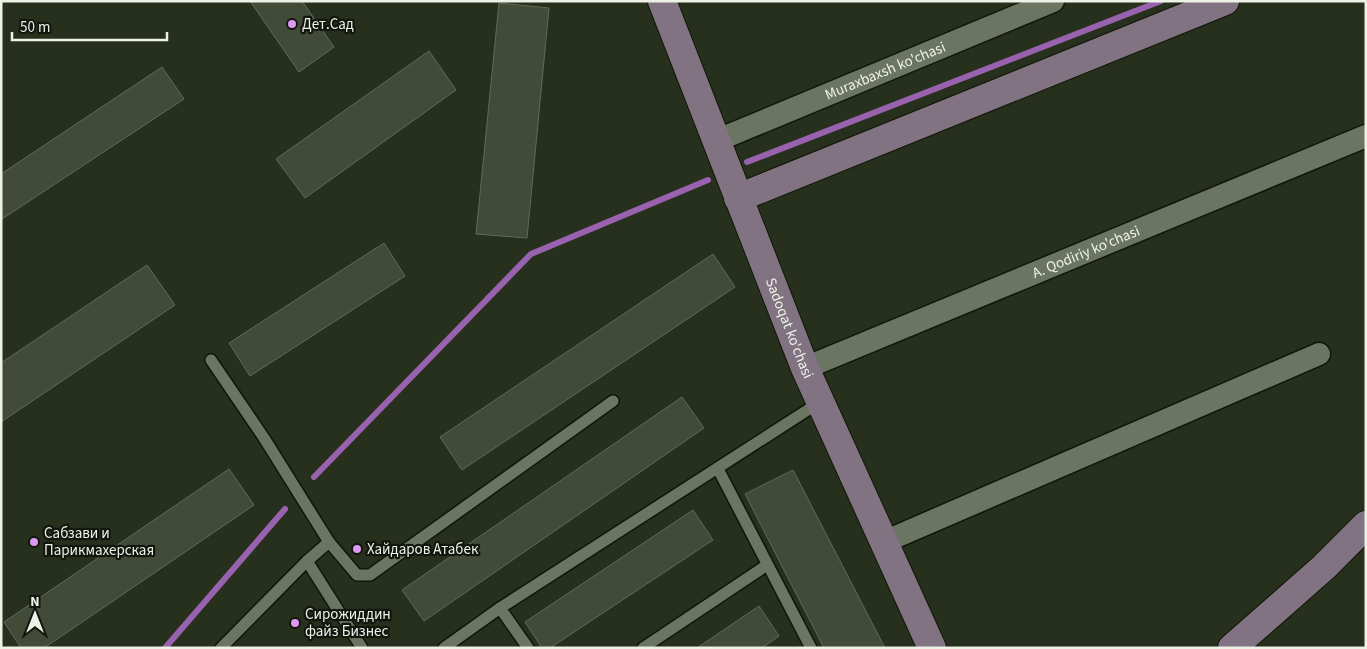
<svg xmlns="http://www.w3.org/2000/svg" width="1367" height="649" viewBox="0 0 1367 649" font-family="'Source Sans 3',sans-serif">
	<rect width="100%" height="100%" fill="#272f1d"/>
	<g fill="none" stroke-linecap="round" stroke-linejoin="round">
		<!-- stream -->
		<g stroke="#9862ae" stroke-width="6">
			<polyline points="747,162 1161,1"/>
			<polyline points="314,477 531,254 708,180"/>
			<polyline points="165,648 285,509"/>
		</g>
	</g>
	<!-- building -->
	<g fill="#424b38" stroke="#616b57">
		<polygon points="250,1 302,1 334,47 299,72"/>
		<polygon points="499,3 549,8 527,238 476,234"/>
		<polygon points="429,51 456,90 305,198 276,159"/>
		<polygon points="162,67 184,99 2,219 1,174"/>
		<polygon points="384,243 405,276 250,376 229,343"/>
		<polygon points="713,254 735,287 462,470 440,437"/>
		<polygon points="147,265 175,305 1,422 1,363"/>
		<polygon points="682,397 704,428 424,621 402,590"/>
		<polygon points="229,469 254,505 44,648 21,648 4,622"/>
		<polygon points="793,470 885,648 824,648 745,494"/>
		<polygon points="693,510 713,540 550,648 542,648 525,622"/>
		<polygon points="759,606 779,636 762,648 697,648"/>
	</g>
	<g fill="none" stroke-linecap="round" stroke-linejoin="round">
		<defs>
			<g id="lane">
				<polyline points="211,360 264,438 329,542 307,561 221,648"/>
				<polyline points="718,469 811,648"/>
				<polyline points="329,542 357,575 370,575 613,401"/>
				<polyline points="307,561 362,648"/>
				<polyline points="500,608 528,648"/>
				<polyline points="444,648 500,608 820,402"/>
				<polyline points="643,648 767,565"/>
			</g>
			<g id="street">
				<path id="s1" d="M 718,140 L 1053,1"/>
				<path id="s2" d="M 805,368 L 1366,136"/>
				<polyline points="884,542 1319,354"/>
			</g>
			<g id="secondary">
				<path id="s3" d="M 662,1 L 805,368 L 932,648"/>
				<polyline points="738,198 1225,1"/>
				<polyline points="1232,648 1324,567 1366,525"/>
			</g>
		</defs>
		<!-- lane casing -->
		<use href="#lane" stroke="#101707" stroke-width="14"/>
		<!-- street casing -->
		<use href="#street" stroke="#101707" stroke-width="25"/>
		<!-- secondary casing -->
		<use href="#secondary" stroke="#101707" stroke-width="30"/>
		<!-- lane -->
		<use href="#lane" stroke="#6b7561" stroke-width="11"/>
		<!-- street -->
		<use href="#street" stroke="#6b7561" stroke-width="22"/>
		<!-- secondary -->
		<use href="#secondary" stroke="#817382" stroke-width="28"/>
	</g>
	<!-- markers -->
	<g fill="#db99f5" stroke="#12160e" stroke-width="2">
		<circle cx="292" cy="24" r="5"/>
		<circle cx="34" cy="542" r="5"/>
		<circle cx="357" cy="549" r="5"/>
		<circle cx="295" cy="623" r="5"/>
	</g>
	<g text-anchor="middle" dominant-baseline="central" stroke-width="4.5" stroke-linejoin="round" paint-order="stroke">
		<!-- poi labels -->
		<g font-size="15" fill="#edf2e7" stroke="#12160e" text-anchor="start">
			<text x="302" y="24">Дет.Сад</text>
			<text x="44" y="533">Сабзави и<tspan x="44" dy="17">Парикмахерская</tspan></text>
			<text x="367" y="549">Хайдаров Атабек</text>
			<text x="305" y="614">Сирожиддин<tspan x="305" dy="17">файз Бизнес</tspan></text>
		</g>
		<!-- street labels -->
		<g font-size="15" fill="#edf2e7" stroke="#12160e">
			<text stroke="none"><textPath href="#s1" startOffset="181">Muraxbaxsh ko'chasi</textPath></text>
			<text stroke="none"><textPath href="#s2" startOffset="304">A. Qodiriy ko'chasi</textPath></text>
			<text stroke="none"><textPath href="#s3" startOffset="351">Sadoqat ko'chasi</textPath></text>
		</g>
	</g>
	<!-- border -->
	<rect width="1367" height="649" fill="none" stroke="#edf2e7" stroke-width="5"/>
	<!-- north arrow -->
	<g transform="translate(35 614)" stroke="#12160e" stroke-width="4" paint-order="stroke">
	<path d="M0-4L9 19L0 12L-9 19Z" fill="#edf2e7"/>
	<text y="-8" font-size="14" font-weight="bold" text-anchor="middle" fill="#edf2e7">N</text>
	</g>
	<!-- scale -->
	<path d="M12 32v8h155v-8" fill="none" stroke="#edf2e7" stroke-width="2.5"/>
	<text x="20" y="32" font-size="15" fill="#edf2e7" stroke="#12160e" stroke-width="4" paint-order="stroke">50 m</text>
</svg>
